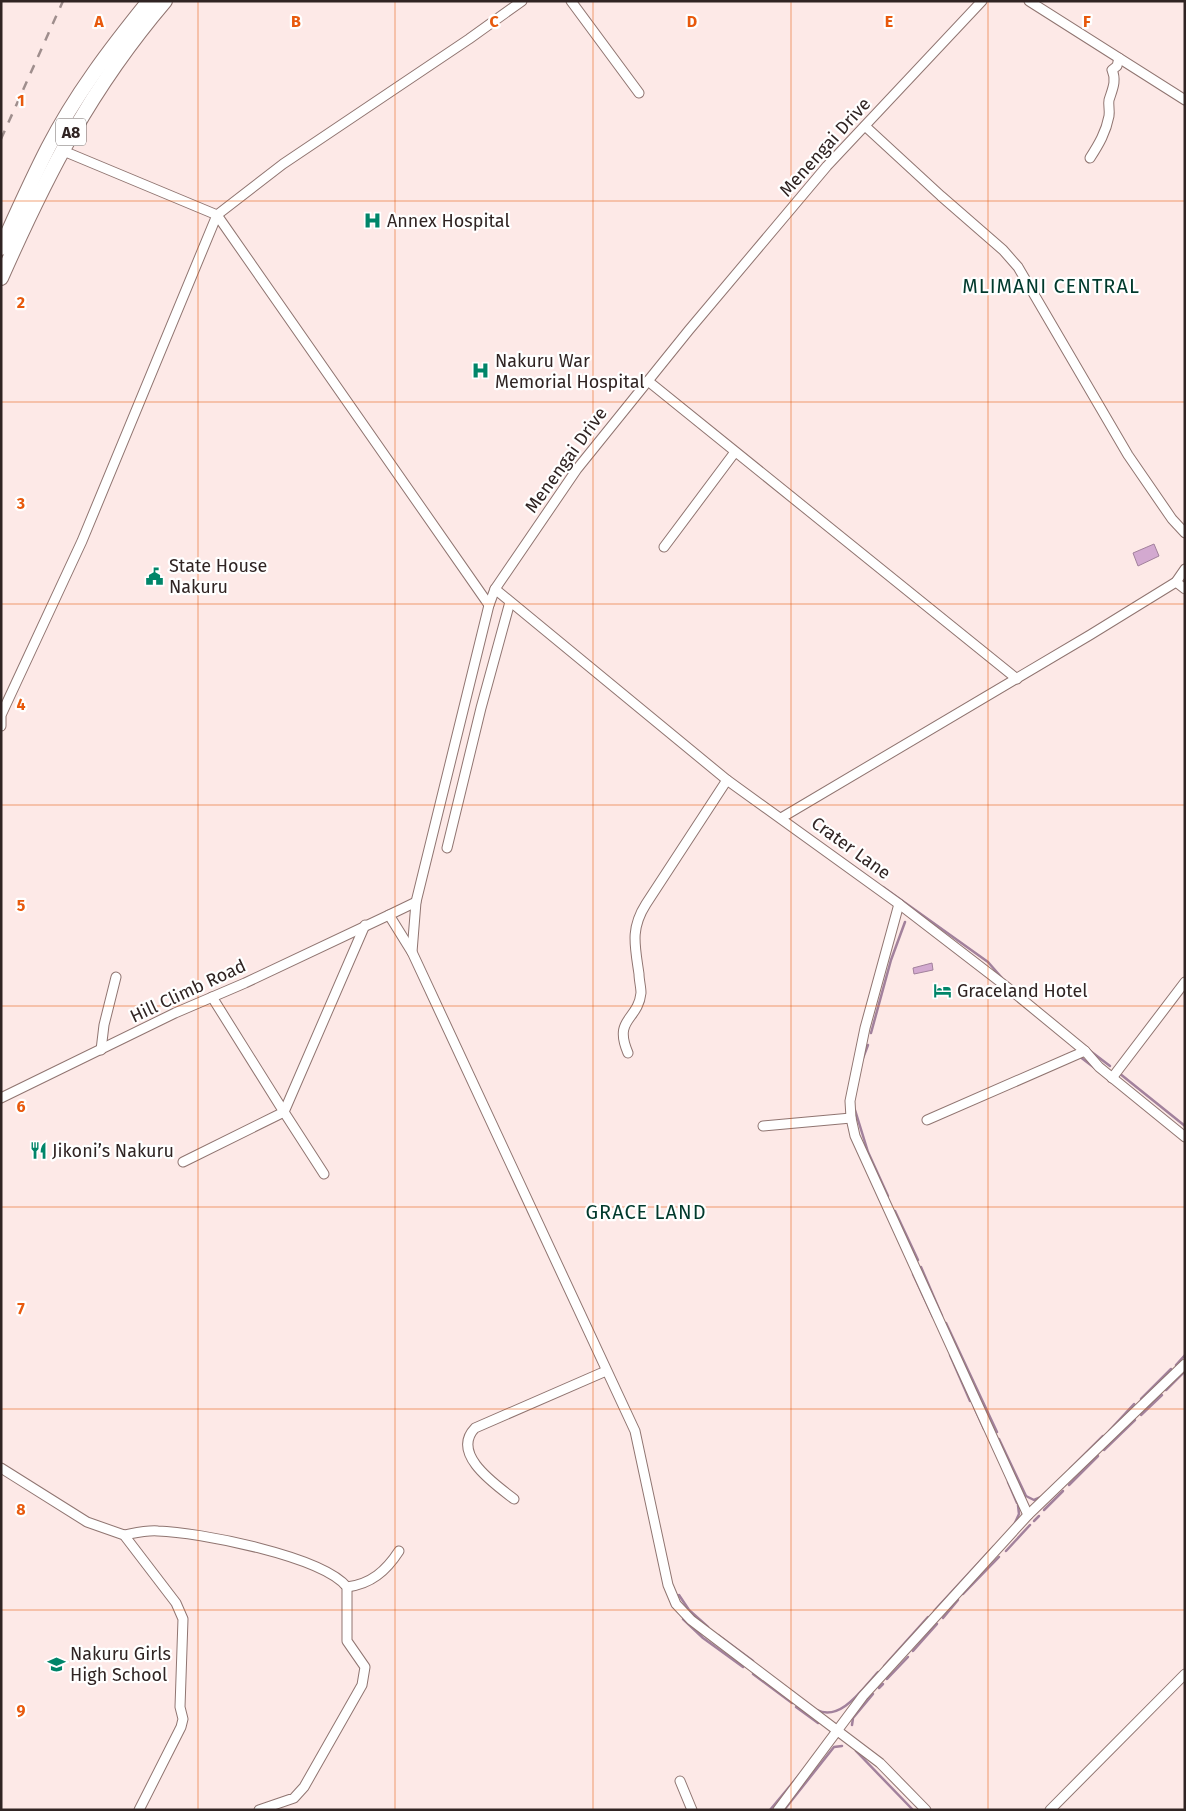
<svg xmlns="http://www.w3.org/2000/svg" width="1186" height="1811" viewBox="0 0 1186 1811" font-family="'Fira Sans',sans-serif">
	<rect width="100%" height="100%" fill="#fde9e7"/>
	<!-- water -->
	<g fill="#d3a9d0" stroke="#a2819c">
		<polygon points="1154,544 1159,556 1138,566 1133,553"/>
		<polygon points="932,963 933,970 914,974 913,968"/>
	</g>
	<g fill="none" stroke-linecap="round" stroke-linejoin="round">
		<!-- stream -->
		<g stroke="#a2819c" stroke-width="2.5">
			<polyline points="883,887 988,962 1002,978"/>
			<polyline points="871,1033 891,960 905,922"/>
			<polyline points="1089,1050 1110,1066"/>
			<polyline points="1079,1056 1096,1069"/>
			<polyline points="863,1058 868,1045"/>
			<polyline points="1119,1073 1185,1126"/>
			<polyline points="855,1110 868,1152 888,1196"/>
			<polyline points="895,1211 918,1260"/>
			<polyline points="921,1267 942,1316"/>
			<polyline points="913,1274 933,1317"/>
			<polyline points="946,1323 997,1432"/>
			<polyline points="950,1355 970,1401"/>
			<polyline points="1176,1365 1185,1355"/>
			<polyline points="1166,1390 1185,1371"/>
			<polyline points="1141,1399 1171,1369"/>
			<polyline points="974,1407 984,1429"/>
			<polyline points="1141,1415 1162,1395"/>
			<polyline points="1109,1431 1134,1404"/>
			<polyline points="999,1439 1026,1496 1034,1500 1041,1497"/>
			<polyline points="1104,1450 1135,1420"/>
			<polyline points="1070,1469 1103,1436"/>
			<polyline points="1008,1482 1017,1503"/>
			<polyline points="1069,1485 1098,1456"/>
			<polyline points="1044,1510 1063,1491"/>
			<polyline points="1034,1521 1039,1516"/>
			<polyline points="1014,1525 1019,1514 1018,1505"/>
			<polyline points="1006,1551 1030,1525"/>
			<polyline points="963,1594 999,1557"/>
			<polyline points="679,1595 689,1610 708,1627"/>
			<polyline points="934,1611 994,1546"/>
			<polyline points="943,1618 958,1600"/>
			<polyline points="683,1619 703,1638 743,1667"/>
			<polyline points="718,1635 753,1661"/>
			<polyline points="913,1651 937,1624"/>
			<polyline points="884,1666 928,1617"/>
			<polyline points="753,1674 792,1703"/>
			<polyline points="887,1679 908,1657"/>
			<polyline points="879,1688 883,1684"/>
			<polyline points="796,1707 818,1723"/>
			<path d="M 817,1710 C 841,1722 863,1688 878,1672"/>
			<polyline points="852,1725 853,1718 873,1694"/>
			<polyline points="856,1751 913,1810"/>
			<polyline points="770,1810 800,1774"/>
			<polyline points="784,1810 834,1747 842,1746"/>
		</g>
		<defs>
			<g id="minor">
				<polyline points="571,1 639,93"/>
				<polyline points="1029,1 1185,100"/>
				<polyline points="865,126 941,196 1003,250 1018,267 1128,455 1172,519 1185,533"/>
				<polyline points="61,150 217,215 489,605"/>
				<path d="M 1090,158 C 1099,144 1106,132 1109,116 C 1110,110 1108,105 1109,100 C 1112,90 1117,81 1112,70 L 1117,66 L 1119,58"/>
				<polyline points="648,381 1017,679"/>
				<polyline points="664,547 735,452"/>
				<polyline points="1176,582 1185,589"/>
				<polyline points="495,589 727,780 899,904 1012,991 1085,1051 1099,1067 1185,1137"/>
				<polyline points="1,711 1,726"/>
				<polyline points="2,713 82,541 217,215 283,164 469,39 522,1"/>
				<polyline points="781,818 1090,635 1176,582 1185,569"/>
				<polyline points="447,848 481,708 510,602"/>
				<polyline points="899,904 865,1028 850,1101 851,1118 855,1136 1028,1515"/>
				<polyline points="412,952 389,915 416,902"/>
				<polyline points="101,1050 104,1025 116,977"/>
				<path d="M 628,1053 C 613,1018 638,1021 641,993 C 641,987 639,980 639,974 C 635,946 630,929 646,904 L 727,780"/>
				<polyline points="1112,1078 1185,982"/>
				<polyline points="1,1098 175,1013 245,983 389,915"/>
				<polyline points="927,1120 1085,1051"/>
				<polyline points="763,1126 851,1118"/>
				<polyline points="183,1162 284,1112 212,997"/>
				<polyline points="324,1174 284,1112 365,925"/>
				<polyline points="1,1468 87,1522 124,1535 176,1603 183,1619 180,1707 183,1719 181,1727 139,1810"/>
				<path d="M 514,1499 C 496,1485 450,1454 475,1428 L 606,1371"/>
				<path d="M 124,1535 C 135,1533 147,1530 158,1531 C 198,1532 322,1556 347,1587 L 347,1641 L 365,1667 L 362,1685 L 304,1787 L 294,1798 L 259,1810"/>
				<path d="M 347,1587 C 371,1584 386,1571 399,1551"/>
				<polyline points="680,1781 692,1810"/>
				<polyline points="778,1810 863,1696 1028,1515 1185,1364"/>
				<polyline points="926,1810 880,1763 691,1620 676,1604 668,1585 635,1431 412,952 416,902 489,605 495,589 577,469 689,330 827,166 982,1"/>
				<polyline points="1050,1810 1185,1674"/>
			</g>
			<g id="highway">
				<path d="M 1,248 C 16,215 31,181 48,148 C 75,95 111,48 149,1"/>
				<path d="M 1,278 C 47,174 90,89 165,1"/>
			</g>
		</defs>
		<!-- minor casing -->
		<use href="#minor" stroke="#907571" stroke-width="11"/>
		<!-- highway casing -->
		<use href="#highway" stroke="#907571" stroke-width="16"/>
		<!-- minor -->
		<use href="#minor" stroke="#fff" stroke-width="9"/>
		<!-- highway -->
		<use href="#highway" stroke="#fff" stroke-width="14"/>
		<!-- rail -->
		<polyline stroke="#9f8e8d" stroke-width="2.5" stroke-dasharray="9 9" stroke-linecap="butt" points="1,139 63,1"/>
	</g>
	<!-- grid -->
	<path fill="none" stroke="#e8590c" stroke-width="1" stroke-opacity="0.55" d="M 198,1 L 198,1810M 395,1 L 395,1810M 593,1 L 593,1810M 791,1 L 791,1810M 988,1 L 988,1810M 1,201 L 1185,201M 1,402 L 1185,402M 1,604 L 1185,604M 1,805 L 1185,805M 1,1006 L 1185,1006M 1,1207 L 1185,1207M 1,1409 L 1185,1409M 1,1610 L 1185,1610"/>
	<!-- icons -->
	<defs>
		<symbol id="hospital-bare" viewBox="-9 -9 18 18"><path d="M-5-5h3v3.5h4V-5h3V5h-3V1.5h-4V5h-3Z" fill="#008569" stroke="#fff" stroke-width="2.5" paint-order="stroke"/></symbol>
		<symbol id="civic-bare" viewBox="-9 -9 18 18"><path d="M-.6-6.5H3V-4.5H.6V-3L4-1V1h2V6H-6V1h2V-1L-.6-3ZM-1.2 2.5V6h2.4V2.5Z" fill="#008569" stroke="#fff" stroke-width="2.5" paint-order="stroke"/></symbol>
		<symbol id="hotel-bare" viewBox="-9 -9 18 18"><path d="M-6-4.5h1.5V1H6V5H4.5V3h-9V5H-6ZM-4 0a1.8 1.8 0 1 1 3.6 0ZM.5 0V-2.5h3Q6-2.5 6 0Z" fill="#008569" stroke="#fff" stroke-width="2.5" paint-order="stroke"/></symbol>
		<symbol id="restaurant-bare" viewBox="-9 -9 18 18"><path d="M-5-6h1v4h1v-4h1v4h1v-4h1v5L-1.5 .5V6h-2V.5L-5-1ZM5-6V6H3V1.5H1.5Q1.5-4 5-6Z" fill="#008569" stroke="#fff" stroke-width="2.5" paint-order="stroke"/></symbol>
		<symbol id="school-bare" viewBox="-9 -9 18 18"><path d="M0-5L7-2L0 1L-7-2ZM-4 1L0 2.5L4 1V4Q0 6-4 4Z" fill="#008569" stroke="#fff" stroke-width="2.5" paint-order="stroke"/></symbol>
	</defs>
	<g fill-rule="evenodd">
		<use href="#hospital-bare" x="360" y="208" width="25" height="25"/>
		<use href="#hospital-bare" x="468" y="358" width="25" height="25"/>
		<use href="#civic-bare" x="142" y="564" width="25" height="25"/>
		<use href="#hotel-bare" x="930" y="978" width="25" height="25"/>
		<use href="#restaurant-bare" x="26" y="1138" width="25" height="25"/>
		<use href="#school-bare" x="44" y="1652" width="25" height="25"/>
	</g>
	<g text-anchor="middle" dominant-baseline="central" stroke-width="4.5" stroke-linejoin="round" paint-order="stroke">
		<!-- shield labels -->
		<rect fill="#fff" stroke="#6e6665" stroke-width="1" x="56" y="118.5" width="30" height="27" rx="4"/>
		<g font-size="16" font-weight="bold" fill="#302423">
			<text x="71" y="132">A8</text>
		</g>
		<!-- street labels -->
		<g font-size="18" fill="#302423" stroke="#fff">
			<text transform="translate(825 147) rotate(-48)">Menengai Drive</text>
			<text transform="translate(566 460) rotate(-54)">Menengai Drive</text>
			<text transform="translate(851 848) rotate(36)">Crater Lane</text>
			<text transform="translate(188 991) rotate(-25)">Hill Climb Road</text>
		</g>
		<!-- poi labels -->
		<g font-size="18" fill="#302423" stroke="#fff" text-anchor="start">
			<text x="387" y="221">Annex Hospital</text>
			<text x="495" y="361">Nakuru War<tspan x="495" dy="21">Memorial Hospital</tspan></text>
			<text x="169" y="566">State House<tspan x="169" dy="21">Nakuru</tspan></text>
			<text x="957" y="991">Graceland Hotel</text>
			<text x="52" y="1151">Jikoni’s Nakuru</text>
			<text x="70" y="1654">Nakuru Girls<tspan x="70" dy="21">High School</tspan></text>
		</g>
		<!-- quarter labels -->
		<g font-size="20" letter-spacing="1" fill="#023a2d" stroke="#fff">
			<text x="1051" y="286">MLIMANI CENTRAL</text>
			<text x="646" y="1212">GRACE LAND</text>
		</g>
	</g>
	<g font-size="16" text-anchor="middle" font-weight="bold" fill="#e8590c" stroke="#fff" stroke-width="4.5" stroke-linejoin="round" paint-order="stroke">
		<text x="99" y="27">A</text>
		<text x="296" y="27">B</text>
		<text x="494" y="27">C</text>
		<text x="692" y="27">D</text>
		<text x="889" y="27">E</text>
		<text x="1087" y="27">F</text>
		<text x="21" y="106">1</text>
		<text x="21" y="308">2</text>
		<text x="21" y="509">3</text>
		<text x="21" y="710">4</text>
		<text x="21" y="911">5</text>
		<text x="21" y="1112">6</text>
		<text x="21" y="1314">7</text>
		<text x="21" y="1515">8</text>
		<text x="21" y="1716">9</text>
	</g>
	<!-- border -->
	<rect width="1186" height="1811" fill="none" stroke="#302423" stroke-width="5"/>
</svg>
